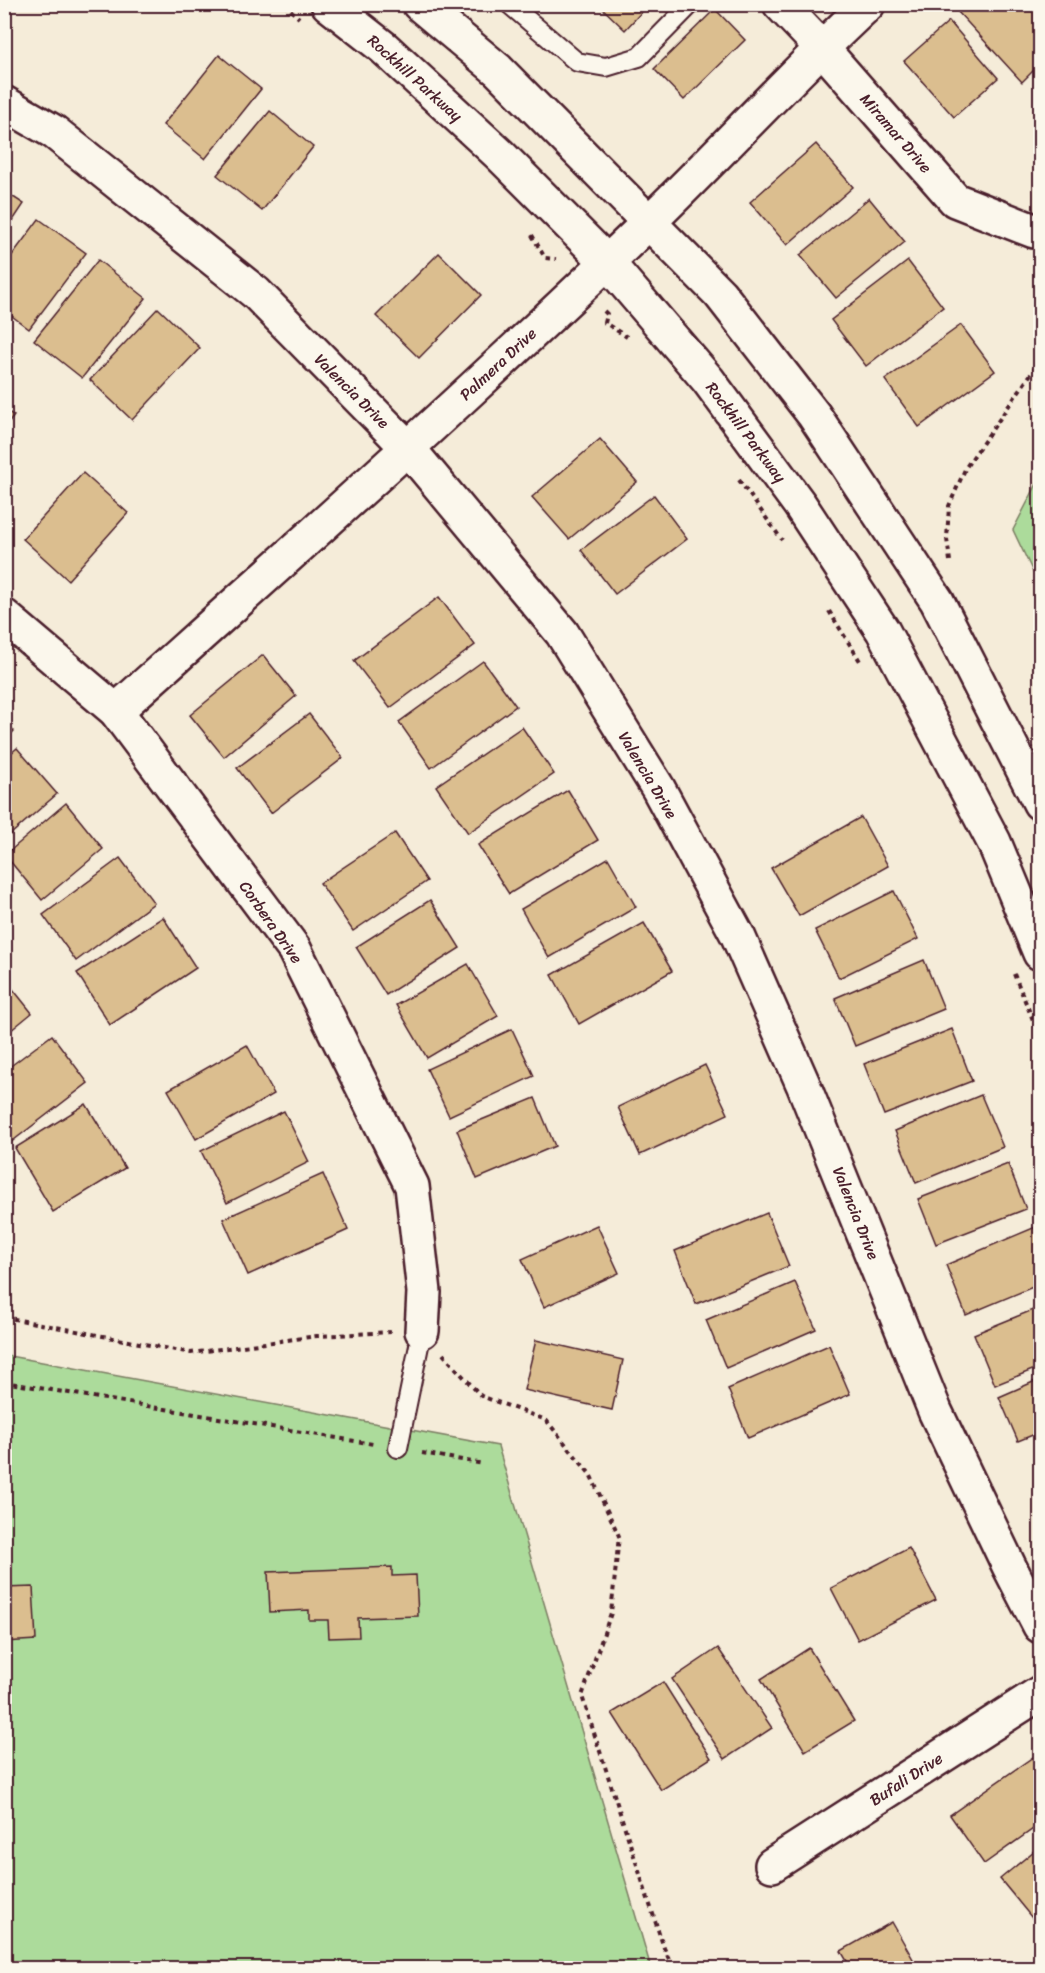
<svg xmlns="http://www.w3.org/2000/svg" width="1045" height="1973" viewBox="0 0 1045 1973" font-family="Sriracha,sans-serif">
	<rect width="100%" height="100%" fill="#f5ecd9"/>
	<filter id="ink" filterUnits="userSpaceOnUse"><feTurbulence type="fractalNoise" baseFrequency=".0167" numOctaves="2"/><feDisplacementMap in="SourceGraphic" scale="12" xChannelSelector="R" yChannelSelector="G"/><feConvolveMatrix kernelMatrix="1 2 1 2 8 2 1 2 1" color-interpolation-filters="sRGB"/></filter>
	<g filter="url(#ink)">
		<!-- green -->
		<g fill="#acdb9b" stroke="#7b7d63" stroke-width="1.5">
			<polygon points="1040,478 1040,587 1013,530"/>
			<polygon points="4,1355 498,1446 651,1968 5,1968"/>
		</g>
		<!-- building -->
		<g fill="#dbbe8f" stroke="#4a1f2b" stroke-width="1.5">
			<polygon points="598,4 649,4 625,30"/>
			<polygon points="966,4 1029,4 1040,17 1040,64 1022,82 958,12"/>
			<polygon points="715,9 745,40 684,100 654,69"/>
			<polygon points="949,21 998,78 954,117 904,61"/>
			<polygon points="219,55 261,89 205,159 163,125"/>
			<polygon points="270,111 313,147 262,211 217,175"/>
			<polygon points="816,144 853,187 787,245 750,202"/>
			<polygon points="4,191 24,204 4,234"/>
			<polygon points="869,198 905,242 836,298 800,255"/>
			<polygon points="39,219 86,253 29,329 4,310 4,266"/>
			<polygon points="439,253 481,295 419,358 376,316"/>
			<polygon points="98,260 146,298 82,378 34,340"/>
			<polygon points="908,261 943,307 866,366 831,320"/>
			<polygon points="158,308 200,348 132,420 90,380"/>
			<polygon points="961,325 995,371 919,427 885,380"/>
			<polygon points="4,409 14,416 4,429"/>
			<polygon points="600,439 637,482 569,539 532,497"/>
			<polygon points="83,473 128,513 68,580 23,539"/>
			<polygon points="654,495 687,539 615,594 581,550"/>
			<polygon points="439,597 475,645 390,708 354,661"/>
			<polygon points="263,655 296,696 224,757 190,715"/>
			<polygon points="483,661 516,706 431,768 399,722"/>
			<polygon points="309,714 343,758 271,813 237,768"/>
			<polygon points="4,721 14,731 4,741"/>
			<polygon points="522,727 554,774 468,833 436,786"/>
			<polygon points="17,748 57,794 4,840 4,759"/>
			<polygon points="568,790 598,840 509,894 478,845"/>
			<polygon points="66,803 103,849 42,900 5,855"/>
			<polygon points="861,817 888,866 799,916 771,868"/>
			<polygon points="395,833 427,881 353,931 320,883"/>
			<polygon points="120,858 154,903 76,961 43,915"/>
			<polygon points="608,858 636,907 549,958 521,909"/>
			<polygon points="894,891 918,939 839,978 815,930"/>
			<polygon points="430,900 460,948 386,995 356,947"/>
			<polygon points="163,917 196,968 110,1025 77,973"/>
			<polygon points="644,923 672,971 579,1024 552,975"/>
			<polygon points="924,960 944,1009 855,1046 835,998"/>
			<polygon points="468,964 498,1016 427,1058 396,1005"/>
			<polygon points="4,978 32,1013 4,1036"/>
			<polygon points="512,1029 534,1076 449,1116 427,1069"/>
			<polygon points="952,1029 972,1081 884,1115 864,1064"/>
			<polygon points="52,1035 88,1083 10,1143 4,1135 4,1071"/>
			<polygon points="247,1045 274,1094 196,1139 168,1090"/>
			<polygon points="705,1065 728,1114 640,1155 618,1107"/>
			<polygon points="981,1095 1003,1147 916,1183 895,1131"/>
			<polygon points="535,1098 555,1146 477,1179 457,1130"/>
			<polygon points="86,1104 125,1168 53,1212 15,1148"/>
			<polygon points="284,1111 309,1162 227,1203 201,1151"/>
			<polygon points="1008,1164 1026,1209 936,1244 918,1199"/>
			<polygon points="323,1174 348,1230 248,1275 223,1219"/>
			<polygon points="767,1213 789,1266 696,1304 675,1251"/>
			<polygon points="597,1225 619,1273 544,1307 522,1259"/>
			<polygon points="1038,1226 1040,1232 1040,1284 966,1315 946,1265"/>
			<polygon points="795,1282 816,1329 726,1368 706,1320"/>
			<polygon points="1040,1307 1040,1367 995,1385 974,1334"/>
			<polygon points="536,1340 623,1360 612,1410 524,1390"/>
			<polygon points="829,1345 850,1394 748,1438 728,1389"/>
			<polygon points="1040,1379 1040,1432 1018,1441 999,1397"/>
			<polygon points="909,1548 936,1600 858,1640 831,1588"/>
			<polygon points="392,1567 392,1576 416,1575 418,1616 358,1618 359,1637 329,1638 328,1620 309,1620 309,1610 270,1612 268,1572"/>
			<polygon points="33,1587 36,1640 4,1642 4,1588"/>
			<polygon points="718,1648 772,1728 725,1759 672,1679"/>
			<polygon points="809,1648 854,1721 805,1751 761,1679"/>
			<polygon points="663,1682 711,1758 661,1790 612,1713"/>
			<polygon points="1033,1757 1040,1769 1040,1824 984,1864 950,1815"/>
			<polygon points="1040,1846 1040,1919 1036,1923 1000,1879"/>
			<polygon points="892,1922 918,1968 851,1968 841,1951"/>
		</g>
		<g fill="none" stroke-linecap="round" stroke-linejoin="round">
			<defs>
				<g id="service">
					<polyline points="509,4 577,62 606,67 639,57 691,4"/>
					<polyline points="398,1448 422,1331"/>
				</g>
				<g id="minor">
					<polyline points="780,4 821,47 955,200 1034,231"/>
					<polyline points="4,103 54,132 256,293 408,448 562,633 658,788 738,936 803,1084 935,1411 1009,1566 1040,1626"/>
					<polyline points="4,616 116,711 294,949 412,1186 424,1292 422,1331"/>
					<path d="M 116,711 C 294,551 474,391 647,224 C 722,152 791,75 868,4"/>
					<polyline points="772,1865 1040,1693"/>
				</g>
				<g id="tertiary">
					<polyline points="328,4 384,48 499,154 607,262 708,380 800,505 883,631 994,842 1040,953"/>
					<polyline points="419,4 498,70 720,294 814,415 937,601 1040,803"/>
				</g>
			</defs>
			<!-- service casing -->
			<use href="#service" stroke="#4a1f2b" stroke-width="22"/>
			<!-- minor casing -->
			<use href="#minor" stroke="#4a1f2b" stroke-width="38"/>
			<!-- tertiary casing -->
			<use href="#tertiary" stroke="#4a1f2b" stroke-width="38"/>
			<!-- path -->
			<g stroke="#4a1f2b" stroke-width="4" stroke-dasharray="4.5 4.5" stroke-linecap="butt">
				<polyline points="284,4 299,18"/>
				<polyline points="532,235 545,258 556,259"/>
				<polyline points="604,311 607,314 605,323 627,337"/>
				<polyline points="739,480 782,540"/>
				<polyline points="950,561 947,539 949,506 966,467 1040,361"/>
				<polyline points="829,611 860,661"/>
				<polyline points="1014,974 1040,1037"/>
				<polyline points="4,1317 191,1353 317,1336 392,1332"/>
				<polyline points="443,1354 481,1396 546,1420 590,1474 619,1536 611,1613 582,1696 664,1948 673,1968"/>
				<polyline points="4,1382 373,1444"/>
				<polyline points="422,1453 484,1464"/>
			</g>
			<!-- service -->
			<use href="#service" stroke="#fbf7ec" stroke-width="18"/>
			<!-- minor -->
			<use href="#minor" stroke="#fbf7ec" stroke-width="33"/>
			<!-- tertiary -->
			<use href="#tertiary" stroke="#fbf7ec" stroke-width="33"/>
		</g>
	</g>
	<g text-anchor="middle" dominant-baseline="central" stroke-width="4.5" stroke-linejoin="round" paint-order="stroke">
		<!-- street labels -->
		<g font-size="16" fill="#4a1f2b" stroke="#fbf7ec">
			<text transform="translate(415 78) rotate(42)">Rockhill Parkway</text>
			<text transform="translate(896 133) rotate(49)">Miramar Drive</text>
			<text transform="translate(498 364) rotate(-43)">Palmera Drive</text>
			<text transform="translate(352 391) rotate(45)">Valencia Drive</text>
			<text transform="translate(746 432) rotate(53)">Rockhill Parkway</text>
			<text transform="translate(648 775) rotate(59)">Valencia Drive</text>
			<text transform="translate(271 922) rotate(55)">Corbera Drive</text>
			<text transform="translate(856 1213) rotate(68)">Valencia Drive</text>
			<text transform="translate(906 1779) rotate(-33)">Bufali Drive</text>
		</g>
	</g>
	<!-- margin -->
	<rect width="1045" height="1973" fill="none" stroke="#fbf7ec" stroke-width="24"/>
	<rect x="12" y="12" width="1021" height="1949" fill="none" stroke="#4a1f2b" stroke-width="2" filter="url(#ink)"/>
</svg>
